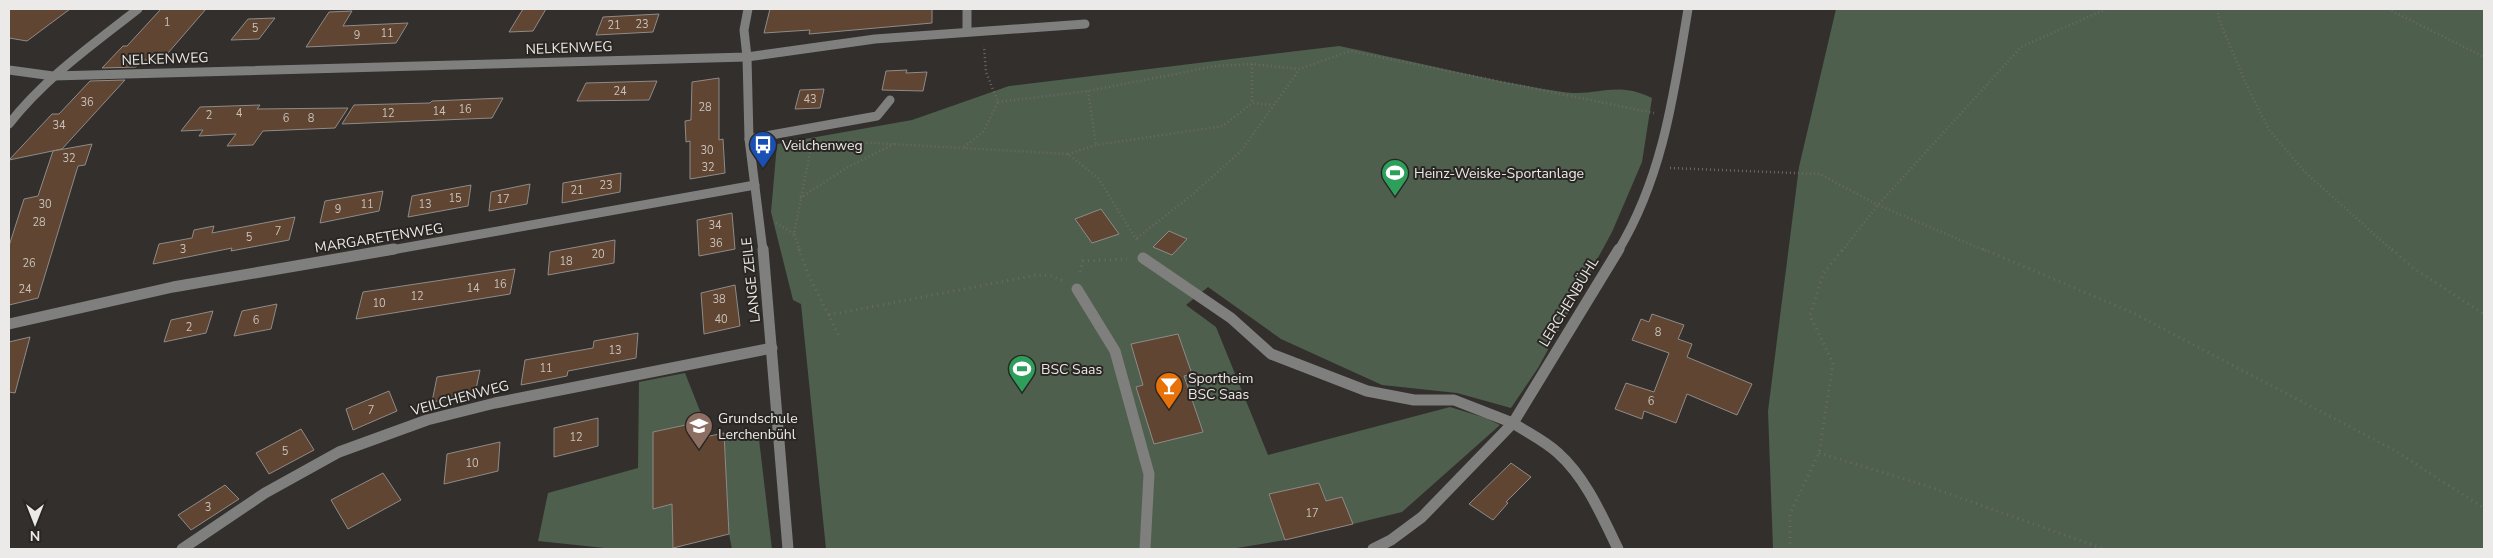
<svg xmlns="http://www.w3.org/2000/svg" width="2493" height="558" viewBox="0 0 2493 558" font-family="'Nunito Sans',sans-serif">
	<rect width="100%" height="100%" fill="#332f2d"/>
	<!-- green -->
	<g fill="#4e5f4d">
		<polygon points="1836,9 2484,9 2484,549 1773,549 1768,411 1799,167"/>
		<path d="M 1339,46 C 1412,61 1489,81 1563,92 C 1598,97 1616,80 1652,98 L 1642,162 L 1612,232 L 1538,368 L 1511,408 L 1457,393 L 1382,385 L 1281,339 L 1208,287 L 1186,305 L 1216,327 L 1268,455 L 1450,407 L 1486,418 L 1500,425 L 1402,512 L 1353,524 L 1342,498 L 1326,501 L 1319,483 L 1269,495 L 1285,540 L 1231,549 L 826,549 L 801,304 L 793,300 L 771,212 L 777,144 L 912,120 L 1009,86 Z"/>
		<polygon points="685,373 704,421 653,432 653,508 672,504 673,548 614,549 538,541 548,493 638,468 639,382"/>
		<polygon points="758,431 772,549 732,549 729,534 724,433"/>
	</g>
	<!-- building -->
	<g fill="#5f4532" stroke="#8f8b88">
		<polygon points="9,9 70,9 27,41 9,38"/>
		<polygon points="161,9 206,9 162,60 143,60 136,67 102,68 123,46 127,46"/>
		<polygon points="523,9 546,9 533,31 509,32"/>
		<polygon points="770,9 932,9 932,23 809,34 810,30 764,33"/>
		<polygon points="352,11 343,26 408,23 396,43 306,47 329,12"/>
		<polygon points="659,14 653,32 596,35 603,17"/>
		<polygon points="275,18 259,39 231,40 248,19"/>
		<polygon points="907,70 906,73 927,72 923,91 882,90 886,71"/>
		<polygon points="719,78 719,140 723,139 725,173 690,179 690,141 686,142 685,121 691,120 692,82"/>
		<polygon points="125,80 62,149 9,160 52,114 59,114 90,81"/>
		<polygon points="657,81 649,100 577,101 586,83"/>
		<polygon points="824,89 820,108 795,109 800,90"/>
		<polygon points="503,98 492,118 342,124 354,105 430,103 432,101"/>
		<polygon points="260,105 257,109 348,108 335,128 263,131 253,145 227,146 236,134 199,136 203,130 181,131 200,107"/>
		<polygon points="92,144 85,165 78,166 38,298 9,305 9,246 24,199 38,196 53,151"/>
		<polygon points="621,173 620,192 562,203 563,183"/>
		<polygon points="530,184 527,204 489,211 491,192"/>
		<polygon points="471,185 468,206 408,217 412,196"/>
		<polygon points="383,191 379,211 320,223 325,201"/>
		<polygon points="1101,209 1119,234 1092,243 1075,219"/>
		<polygon points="732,213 735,249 699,256 697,220"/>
		<polygon points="295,217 289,240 231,251 232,248 153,264 159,244 192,238 194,230 214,226 212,233"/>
		<polygon points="1169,231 1187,239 1172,255 1153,247"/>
		<polygon points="615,240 614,263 548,275 550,252"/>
		<polygon points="515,269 510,294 356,319 363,292"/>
		<polygon points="735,285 740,326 704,334 701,293"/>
		<polygon points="277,304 271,329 234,336 242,311"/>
		<polygon points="213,311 206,333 164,342 171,320"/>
		<polygon points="1652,314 1684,325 1678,339 1692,344 1687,357 1752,384 1737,415 1687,394 1676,423 1644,411 1642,419 1615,409 1626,383 1654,392 1669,353 1632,340 1641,319 1649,322"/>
		<polygon points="638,333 636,358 568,371 567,376 521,385 525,360 593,348 594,341"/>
		<polygon points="1178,334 1192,374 1184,376 1203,432 1154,444 1136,387 1143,385 1131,344"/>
		<polygon points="30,337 15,393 9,392 9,342"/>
		<polygon points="480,370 475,394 432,402 437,377"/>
		<polygon points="389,391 397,411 353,430 346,409"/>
		<polygon points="598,418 598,446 554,457 554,428"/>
		<polygon points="704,421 705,437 724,433 729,534 673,548 672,504 653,509 653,432"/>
		<polygon points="301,429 314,450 269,474 256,453"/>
		<polygon points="500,442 498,471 444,484 447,454"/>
		<polygon points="1511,463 1531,477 1506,502 1508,503 1493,520 1469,504"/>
		<polygon points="383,473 401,500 348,529 331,500"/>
		<polygon points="1319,483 1326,501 1342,497 1353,524 1285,540 1269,494"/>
		<polygon points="225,485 239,499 191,530 178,515"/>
	</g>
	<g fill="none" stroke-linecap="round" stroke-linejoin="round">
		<!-- path-far1 -->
		<g stroke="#6c6967" stroke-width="2.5" stroke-dasharray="1 3" stroke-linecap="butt">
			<polyline points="2217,9 2220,22 2248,88 2269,130 2307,174 2393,251"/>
			<polyline points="2388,9 2484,57"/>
			<polyline points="1252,64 1252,103"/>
			<polyline points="1088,91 1096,145"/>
			<polyline points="998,102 1088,91 1216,66 1252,64 1299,69 1350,51 1654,113"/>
			<polyline points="964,147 983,132 998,102 986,72 984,46"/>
			<polyline points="799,148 856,142 1068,154 1098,178 1138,242"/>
			<polyline points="1068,154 1096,145 1223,126 1252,103 1273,105"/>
			<polyline points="1670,168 1820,174 1878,205 1986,251"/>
			<polyline points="800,198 848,167 894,144"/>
			<polyline points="776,223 794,234"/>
			<polyline points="1137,238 1193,194 1241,151 1299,70"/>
			<polyline points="800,251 794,234 811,148"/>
			<polyline points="1842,251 1878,205 2021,47 2106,9"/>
		</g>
		<!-- path -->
		<g stroke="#6c6967" stroke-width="3" stroke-dasharray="1 4.5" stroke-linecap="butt">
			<polyline points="799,249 808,274 839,336"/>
			<polyline points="1983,249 2133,313 2392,449 2484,508"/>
			<polyline points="2392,249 2413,268 2484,314"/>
			<polyline points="1080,272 1083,261 1127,259"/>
			<polyline points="829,315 1037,275 1051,276 1064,281"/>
			<polyline points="1819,453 1927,486 2104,549"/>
			<polyline points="1790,549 1790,514 1819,453 1833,363 1810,316 1823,274 1843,249"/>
		</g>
		<!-- service-far1 -->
		<polyline stroke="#7f7f7d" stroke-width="9" points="749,139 877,116 890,100"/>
		<!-- service -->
		<g stroke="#7f7f7d" stroke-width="11">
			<polyline points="1143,258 1231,318 1271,354 1367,391 1414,400 1454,400 1513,423"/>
			<polyline points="1077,289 1115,351 1149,474 1145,549"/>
		</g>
		<!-- minor-far1 -->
		<g stroke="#7f7f7d" stroke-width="9">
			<polyline points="748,9 744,30 747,57 749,139 763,251"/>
			<polyline points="967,9 967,32"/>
			<polyline points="9,70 53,76 747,57 875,39 1085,24"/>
			<path d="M 9,124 C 45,78 92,45 138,9"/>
			<polyline points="386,251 755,185"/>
			<path d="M 1618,251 C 1663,177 1674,93 1688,9"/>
		</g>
		<!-- minor -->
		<g stroke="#7f7f7d" stroke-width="11">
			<polyline points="763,249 788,549"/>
			<polyline points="9,324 173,287 394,249"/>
			<path d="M 1513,423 C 1528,433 1545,441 1558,453 C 1586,478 1602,516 1618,549"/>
			<polyline points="182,549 265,493 339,452 427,420 495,403 772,348"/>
			<polyline points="1373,549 1391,540 1422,517 1513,423 1619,249"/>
		</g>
	</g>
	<!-- icons -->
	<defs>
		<symbol id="bus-pin" viewBox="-11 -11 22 30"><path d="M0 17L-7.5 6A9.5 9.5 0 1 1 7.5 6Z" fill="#1a4fb4" stroke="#292623"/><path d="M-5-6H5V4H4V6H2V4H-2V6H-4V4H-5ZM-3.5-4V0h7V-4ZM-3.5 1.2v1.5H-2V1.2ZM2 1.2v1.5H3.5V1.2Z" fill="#fff"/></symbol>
		<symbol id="stadium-pin" viewBox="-11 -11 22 30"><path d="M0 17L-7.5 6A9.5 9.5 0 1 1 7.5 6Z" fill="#2e9e5b" stroke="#292623"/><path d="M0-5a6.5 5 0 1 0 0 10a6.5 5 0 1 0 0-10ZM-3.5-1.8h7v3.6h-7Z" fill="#fff"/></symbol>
		<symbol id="bar-pin" viewBox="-11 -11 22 30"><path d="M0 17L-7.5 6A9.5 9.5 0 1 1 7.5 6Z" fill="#e8710a" stroke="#292623"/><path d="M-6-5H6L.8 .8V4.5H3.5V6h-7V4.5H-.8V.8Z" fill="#fff"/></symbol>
		<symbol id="school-pin" viewBox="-11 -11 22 30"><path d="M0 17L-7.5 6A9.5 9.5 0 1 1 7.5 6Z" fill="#8d6e63" stroke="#292623"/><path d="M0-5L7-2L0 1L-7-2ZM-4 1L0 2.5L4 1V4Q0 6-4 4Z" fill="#fff"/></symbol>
	</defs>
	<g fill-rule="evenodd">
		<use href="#bus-pin" x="747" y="129" width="32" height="43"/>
		<use href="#stadium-pin" x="1379" y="157" width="32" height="43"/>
		<use href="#stadium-pin" x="1006" y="353" width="32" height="43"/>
		<use href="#bar-pin" x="1153" y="370" width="32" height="43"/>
		<use href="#school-pin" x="683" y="410" width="32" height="43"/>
	</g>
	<g text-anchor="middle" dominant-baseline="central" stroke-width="4" stroke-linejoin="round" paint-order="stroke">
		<!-- number labels -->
		<g font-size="11" fill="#c9c1ba">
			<text x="167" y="22">1</text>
			<text x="642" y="24">23</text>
			<text x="614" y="25">21</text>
			<text x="255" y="28">5</text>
			<text x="387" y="33">11</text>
			<text x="357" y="35">9</text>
			<text x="620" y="91">24</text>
			<text x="810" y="99">43</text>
			<text x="87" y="102">36</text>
			<text x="705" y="107">28</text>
			<text x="465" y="109">16</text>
			<text x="439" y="111">14</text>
			<text x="239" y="113">4</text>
			<text x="388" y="113">12</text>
			<text x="209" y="115">2</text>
			<text x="286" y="118">6</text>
			<text x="311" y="118">8</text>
			<text x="59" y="125">34</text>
			<text x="707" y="150">30</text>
			<text x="69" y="158">32</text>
			<text x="708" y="167">32</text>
			<text x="606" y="185">23</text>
			<text x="577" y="190">21</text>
			<text x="455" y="198">15</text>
			<text x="503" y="199">17</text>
			<text x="45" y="204">30</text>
			<text x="367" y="204">11</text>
			<text x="425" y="204">13</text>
			<text x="338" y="209">9</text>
			<text x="39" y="222">28</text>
			<text x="715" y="225">34</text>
			<text x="278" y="231">7</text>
			<text x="249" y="237">5</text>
			<text x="716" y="243">36</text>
			<text x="183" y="249">3</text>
			<text x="598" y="254">20</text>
			<text x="566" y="261">18</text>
			<text x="29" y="263">26</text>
			<text x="500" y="284">16</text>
			<text x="473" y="288">14</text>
			<text x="25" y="289">24</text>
			<text x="417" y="296">12</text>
			<text x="719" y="299">38</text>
			<text x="379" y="303">10</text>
			<text x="721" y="319">40</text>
			<text x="256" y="320">6</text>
			<text x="189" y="327">2</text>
			<text x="1658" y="332">8</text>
			<text x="615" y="350">13</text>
			<text x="546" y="368">11</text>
			<text x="1651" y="401">6</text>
			<text x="371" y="410">7</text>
			<text x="576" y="437">12</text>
			<text x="285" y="451">5</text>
			<text x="472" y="463">10</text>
			<text x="208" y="507">3</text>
			<text x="1312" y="513">17</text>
		</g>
		<!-- street labels -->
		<g font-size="14" fill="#eceae8" stroke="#292623">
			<text transform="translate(569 48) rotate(-2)">NELKENWEG</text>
			<text transform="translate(165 59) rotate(-2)">NELKENWEG</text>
			<text transform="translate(379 238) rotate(-9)">MARGARETENWEG</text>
			<text transform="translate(751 280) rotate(-96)">LANGE ZEILE</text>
			<text transform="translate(1569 302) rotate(-59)">LERCHENBÜHL</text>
			<text transform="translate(460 398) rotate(-15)">VEILCHENWEG</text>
		</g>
		<!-- poi labels -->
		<g font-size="14" fill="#eceae8" stroke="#292623" text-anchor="start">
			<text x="782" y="145">Veilchenweg</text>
			<text x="1414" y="173">Heinz-Weiske-Sportanlage</text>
			<text x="1041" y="369">BSC Saas</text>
			<text x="1188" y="378">Sportheim<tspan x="1188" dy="16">BSC Saas</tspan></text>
			<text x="718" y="418">Grundschule<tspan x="718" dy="16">Lerchenbühl</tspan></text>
		</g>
	</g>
	<!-- border -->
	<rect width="2493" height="558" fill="none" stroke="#eceae8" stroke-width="20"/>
	<!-- north arrow -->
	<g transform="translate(35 523) rotate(180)" stroke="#292623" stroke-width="4" paint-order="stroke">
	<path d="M0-4L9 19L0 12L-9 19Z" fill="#eceae8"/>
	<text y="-8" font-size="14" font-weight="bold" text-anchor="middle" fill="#eceae8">N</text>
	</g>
</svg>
